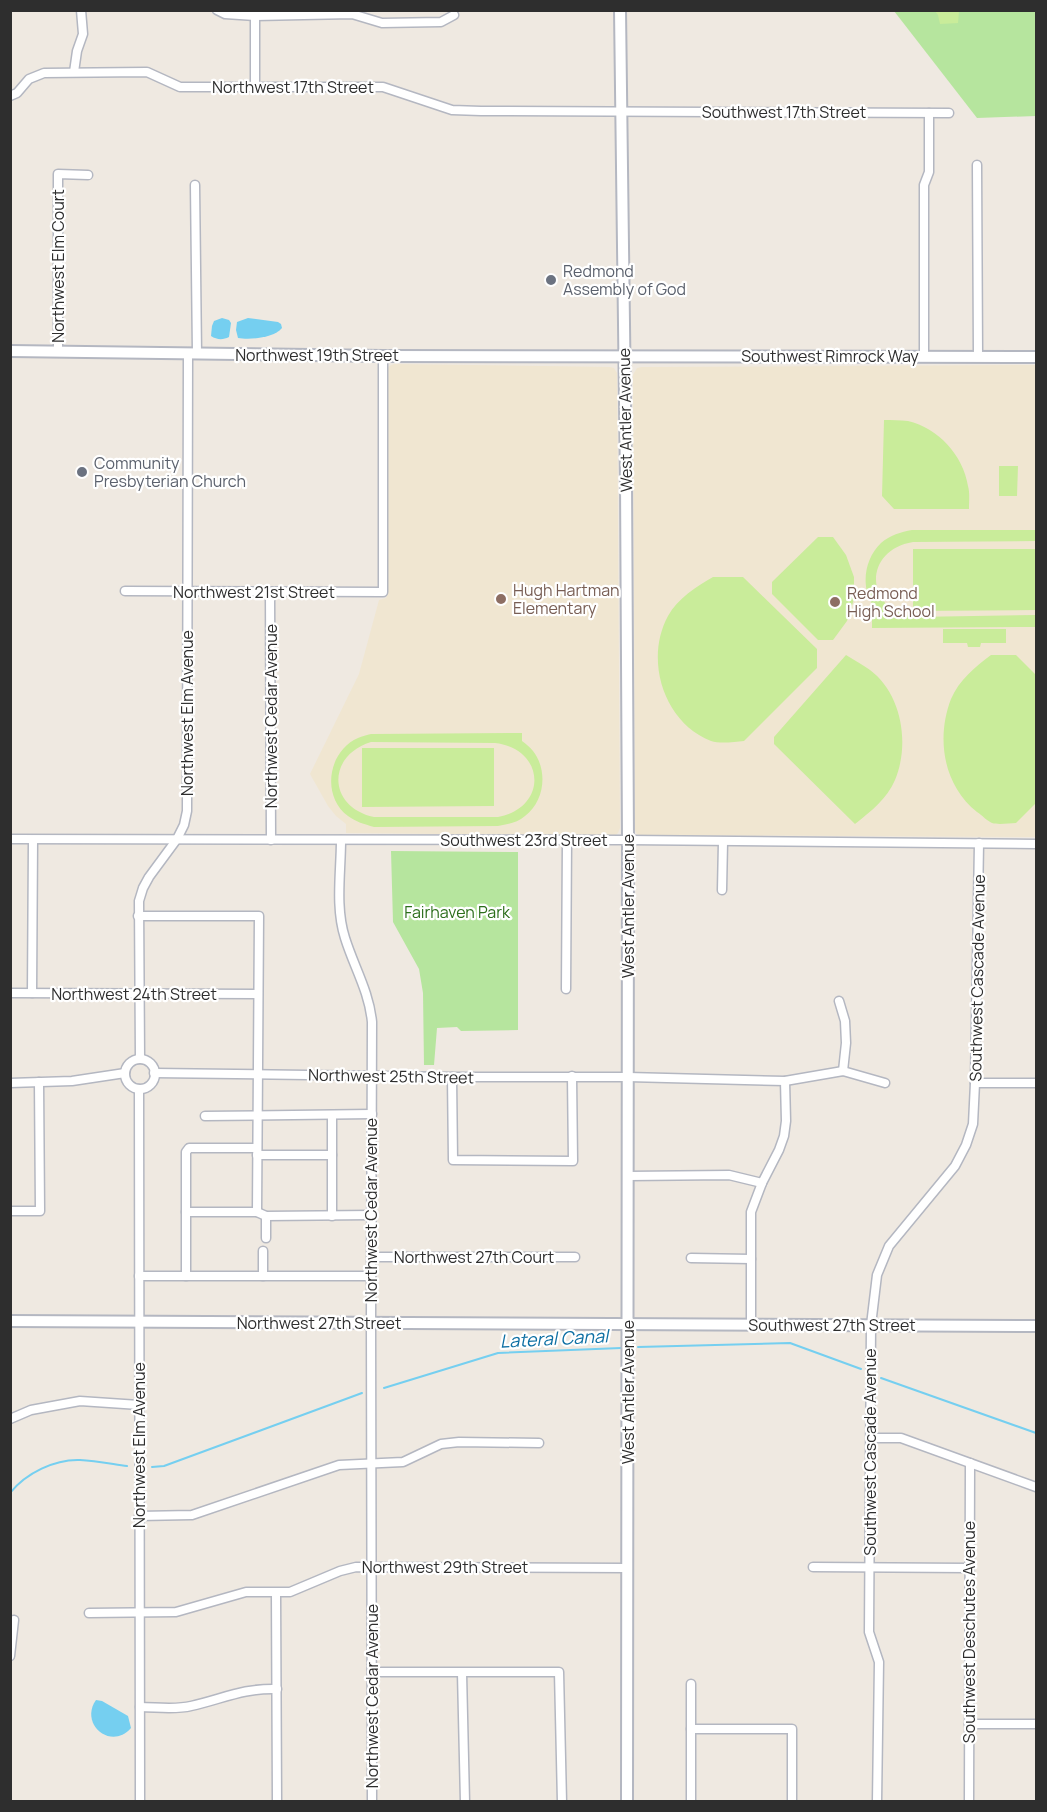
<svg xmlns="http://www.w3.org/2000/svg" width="1047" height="1812" viewBox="0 0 1047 1812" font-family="Manrope,sans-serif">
	<rect width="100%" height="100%" fill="#efe9e1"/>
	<!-- education -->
	<g fill="#f0e6d1">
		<polygon points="394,364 610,367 614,368 617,373 620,828 618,833 614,836 346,833 346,824 336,816 328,806 310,774 359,674 379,600 386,598 388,592 387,370 389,366"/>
		<polygon points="1036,365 1036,837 639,835 637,834 635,830 633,375 637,368 642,367"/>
	</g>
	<!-- park -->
	<g fill="#b6e59e">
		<polygon points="894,11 1036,11 1036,116 977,118"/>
		<polygon points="391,851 518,852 518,1030 461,1031 457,1027 437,1028 434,1065 424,1065 423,993 419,969 393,922"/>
	</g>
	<!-- pitch -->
	<g fill="#c9ec9a" fill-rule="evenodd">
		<polygon points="935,11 959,11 958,23 940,24 938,15"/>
		<path d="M 884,420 C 892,420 900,420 908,421 C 938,428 963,455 968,486 C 970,493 969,502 969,509 L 894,509 L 882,496 Z"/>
		<polygon points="999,466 1018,466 1017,496 999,496"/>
		<path d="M 912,530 L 1036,530 L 1036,541 L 913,542 C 863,550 864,610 914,617 L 1036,615 L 1036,627 L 872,628 L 872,617 L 882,616 C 879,612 875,609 873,605 C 860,586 865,558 881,543 C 890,535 901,532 912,530 Z"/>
		<polygon points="818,537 833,537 846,555 854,577 854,599 847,621 833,640 818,640 772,594 772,582"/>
		<polygon points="913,549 1036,549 1036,610 913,611"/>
		<path d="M 713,577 L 743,577 L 817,649 L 817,668 L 744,741 C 734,742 720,744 711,741 C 664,723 644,660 668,616 C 678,598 696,587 713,577 Z"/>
		<polygon points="943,629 1006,629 1006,643 981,643 980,647 968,647 967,643 943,643"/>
		<path d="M 846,655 C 854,660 863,665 870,670 C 902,694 910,744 895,780 C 887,799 871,811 855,824 L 774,744 L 774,737 Z"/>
		<path d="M 991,655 L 1016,655 L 1036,675 L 1036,803 L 1016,823 C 1009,823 999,825 992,823 C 987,821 982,815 977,812 C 943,785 936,738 951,699 C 959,680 975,667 991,655 Z"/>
		<path d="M 522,733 L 522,741 C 526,744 530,747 533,751 C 548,770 545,801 525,816 C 517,823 508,824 498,826 L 374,827 C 364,824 356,822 348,816 C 321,796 328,751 358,738 C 362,736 367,735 371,734 ZM 371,742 L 495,743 C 546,749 548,808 498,817 L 374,817 C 328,807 326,756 371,742 Z"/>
		<polygon points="362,748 494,748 494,806 362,807"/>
	</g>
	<!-- water -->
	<g fill="#75cff0">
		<path d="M 222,318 L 229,320 L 231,323 L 229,337 C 223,340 217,340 211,336 L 212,326 L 214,321 Z"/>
		<path d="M 248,318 L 278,322 L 281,324 L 282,328 C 274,338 250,340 238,338 L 236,330 L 237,322 Z"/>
		<path d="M 96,1700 L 102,1701 L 128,1716 L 131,1728 C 111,1751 79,1724 96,1700 Z"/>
	</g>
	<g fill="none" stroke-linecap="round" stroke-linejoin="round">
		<!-- stream -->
		<g stroke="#75cff0" stroke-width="2">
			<polyline points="638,1347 790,1343 861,1369"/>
			<polyline points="881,1378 1036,1433"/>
			<polyline points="384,1388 498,1353 621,1348"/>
			<polyline points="152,1467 164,1466 362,1393"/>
			<path d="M 10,1493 C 26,1473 55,1459 80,1460 C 96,1461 112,1464 127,1466"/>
		</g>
		<defs>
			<g id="minor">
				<polyline points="217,10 225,14 255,16 352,14 382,23 441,22 454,15"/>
				<polyline points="255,16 255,88"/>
				<polyline points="74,72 77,51 83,34 81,10"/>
				<polyline points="10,96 17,93 29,79 44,73 147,72 180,87 383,87 452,110 481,111 949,113"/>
				<polyline points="977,165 978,356"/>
				<polyline points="195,185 197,354"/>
				<polyline points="58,351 58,174 88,175"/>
				<polyline points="924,356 924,185 929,172 929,113"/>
				<polyline points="125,591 383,592 383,356"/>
				<polyline points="270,592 271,840"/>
				<polyline points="10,839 628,840 1036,844"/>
				<path d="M 341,840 C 341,872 335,907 345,938 C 354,967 369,991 372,1022 L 371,1323 L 372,1802"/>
				<polyline points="722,890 723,842"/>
				<polyline points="138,916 259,916 257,1212"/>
				<polyline points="566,989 567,840"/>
				<polyline points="10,993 258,994"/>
				<polyline points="32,993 33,840"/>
				<polyline points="839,1001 845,1021 846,1043 843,1071"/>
				<polyline points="140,1059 139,901 143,888 149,877 177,839 184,825 187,811 188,354"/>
				<circle cx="140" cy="1074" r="15"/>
				<polyline points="154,1073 452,1077 628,1077 785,1081 843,1071 885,1083"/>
				<polyline points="452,1077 453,1160 573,1161 572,1076"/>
				<polyline points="10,1083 72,1081 125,1073"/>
				<polyline points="975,1083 1036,1083"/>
				<polyline points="139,1089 140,1802"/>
				<polyline points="332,1115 332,1216"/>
				<polyline points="205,1116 372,1114"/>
				<polyline points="257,1155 332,1155"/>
				<polyline points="628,1176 729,1175 762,1183"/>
				<polyline points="10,1211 40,1211 39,1082"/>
				<polyline points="186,1212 257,1212 266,1216 372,1215"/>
				<polyline points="266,1216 266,1238"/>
				<polyline points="372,1257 575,1257"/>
				<polyline points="691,1258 751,1259"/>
				<polyline points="139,1276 371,1276"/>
				<polyline points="186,1276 186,1152 189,1148 257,1148"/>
				<polyline points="263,1276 263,1251"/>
				<polyline points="751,1325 751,1212 762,1183 779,1150 784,1136 786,1121 785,1081"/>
				<polyline points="10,1419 31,1410 80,1401 139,1405"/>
				<polyline points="871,1438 901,1438 1036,1487"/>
				<polyline points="139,1516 192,1515 339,1465 403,1462 441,1444 459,1442 539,1443"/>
				<polyline points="813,1567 969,1568"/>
				<polyline points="276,1593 277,1802"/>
				<polyline points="89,1613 176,1612 246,1592 290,1592 340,1571 356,1567 628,1568"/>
				<polyline points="10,1656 14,1620"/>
				<polyline points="372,1672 559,1672 562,1802"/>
				<polyline points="462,1673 465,1802"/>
				<polyline points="691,1684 691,1802"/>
				<path d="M 140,1707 C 156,1707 175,1710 191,1706 C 223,1699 242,1688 277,1689"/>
				<polyline points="969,1724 1036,1724"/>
				<polyline points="691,1729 792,1729 792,1802"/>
				<polyline points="877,1802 879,1662 869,1632 871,1325 877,1275 889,1246 955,1166 966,1145 973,1124 975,1083 979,843"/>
				<polyline points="969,1802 970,1463"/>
			</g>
			<g id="tertiary">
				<polyline points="620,10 626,481 628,840 627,1802"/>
				<polyline points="10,1321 1036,1326"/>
			</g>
			<polyline id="secondary" points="10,351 383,356 1036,357"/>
		</defs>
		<!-- minor casing -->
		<use href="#minor" stroke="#b4b7c1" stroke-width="11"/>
		<!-- tertiary casing -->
		<use href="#tertiary" stroke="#b4b7c1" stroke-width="14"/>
		<!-- secondary casing -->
		<use href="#secondary" stroke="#b4b7c1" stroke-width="14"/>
		<!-- minor -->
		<use href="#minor" stroke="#fff" stroke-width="8"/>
		<!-- tertiary -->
		<use href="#tertiary" stroke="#fff" stroke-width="10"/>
		<!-- secondary -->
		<use href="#secondary" stroke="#fff" stroke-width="10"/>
	</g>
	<!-- markers -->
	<g fill="#6b7280" stroke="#fff" stroke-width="2">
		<circle cx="551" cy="280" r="6"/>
		<circle cx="82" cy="472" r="6"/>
	</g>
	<g fill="#8d6e63" stroke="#fff" stroke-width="2">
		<circle cx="501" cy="599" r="6"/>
		<circle cx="835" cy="602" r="6"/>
	</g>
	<g text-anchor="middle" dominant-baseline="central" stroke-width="4.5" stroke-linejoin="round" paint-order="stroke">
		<!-- street labels -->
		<g font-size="16" fill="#2e2e2e" stroke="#fff">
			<text x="293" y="87">Northwest 17th Street</text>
			<text x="784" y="112">Southwest 17th Street</text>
			<text transform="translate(58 266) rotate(-90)">Northwest Elm Court</text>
			<text x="317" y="355">Northwest 19th Street</text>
			<text x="830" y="356">Southwest Rimrock Way</text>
			<text transform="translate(625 420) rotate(-91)">West Antler Avenue</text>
			<text x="254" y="592">Northwest 21st Street</text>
			<text transform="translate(187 713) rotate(-90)">Northwest Elm Avenue</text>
			<text transform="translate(271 716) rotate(-90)">Northwest Cedar Avenue</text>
			<text x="524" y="840">Southwest 23rd Street</text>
			<text transform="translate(628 906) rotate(-90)">West Antler Avenue</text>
			<text transform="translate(977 978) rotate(-89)">Southwest Cascade Avenue</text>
			<text x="134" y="994">Northwest 24th Street</text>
			<text transform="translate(391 1076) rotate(1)">Northwest 25th Street</text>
			<text transform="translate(371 1210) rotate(-90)">Northwest Cedar Avenue</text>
			<text x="474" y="1257">Northwest 27th Court</text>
			<text x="319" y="1323">Northwest 27th Street</text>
			<text x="832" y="1325">Southwest 27th Street</text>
			<text transform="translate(628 1392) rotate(-90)">West Antler Avenue</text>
			<text transform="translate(139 1445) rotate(-90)">Northwest Elm Avenue</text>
			<text transform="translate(870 1452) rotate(-90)">Southwest Cascade Avenue</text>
			<text x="445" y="1567">Northwest 29th Street</text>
			<text transform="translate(969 1632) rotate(-90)">Southwest Deschutes Avenue</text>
			<text transform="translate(372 1696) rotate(-90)">Northwest Cedar Avenue</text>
		</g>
		<!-- worship labels -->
		<g font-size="16" fill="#5b616d" stroke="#fff" text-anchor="start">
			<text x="563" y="271">Redmond<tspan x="563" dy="18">Assembly of God</tspan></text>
			<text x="94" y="463">Community<tspan x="94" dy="18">Presbyterian Church</tspan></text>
		</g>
		<!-- education labels -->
		<g font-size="16" fill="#785e54" stroke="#fff" text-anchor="start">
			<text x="513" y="590">Hugh Hartman<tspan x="513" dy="18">Elementary</tspan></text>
			<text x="847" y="593">Redmond<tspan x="847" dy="18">High School</tspan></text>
		</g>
		<!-- park labels -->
		<g font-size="16" fill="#2c6e1b" stroke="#fff">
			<text x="457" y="912">Fairhaven Park</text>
		</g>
		<!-- water labels -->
		<g font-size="18" font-style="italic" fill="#0d6fa3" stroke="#fff">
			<text transform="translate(554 1338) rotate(-3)">Lateral Canal</text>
		</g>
	</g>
	<!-- border -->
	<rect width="1047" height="1812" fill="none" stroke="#2e2e2e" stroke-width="24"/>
</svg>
